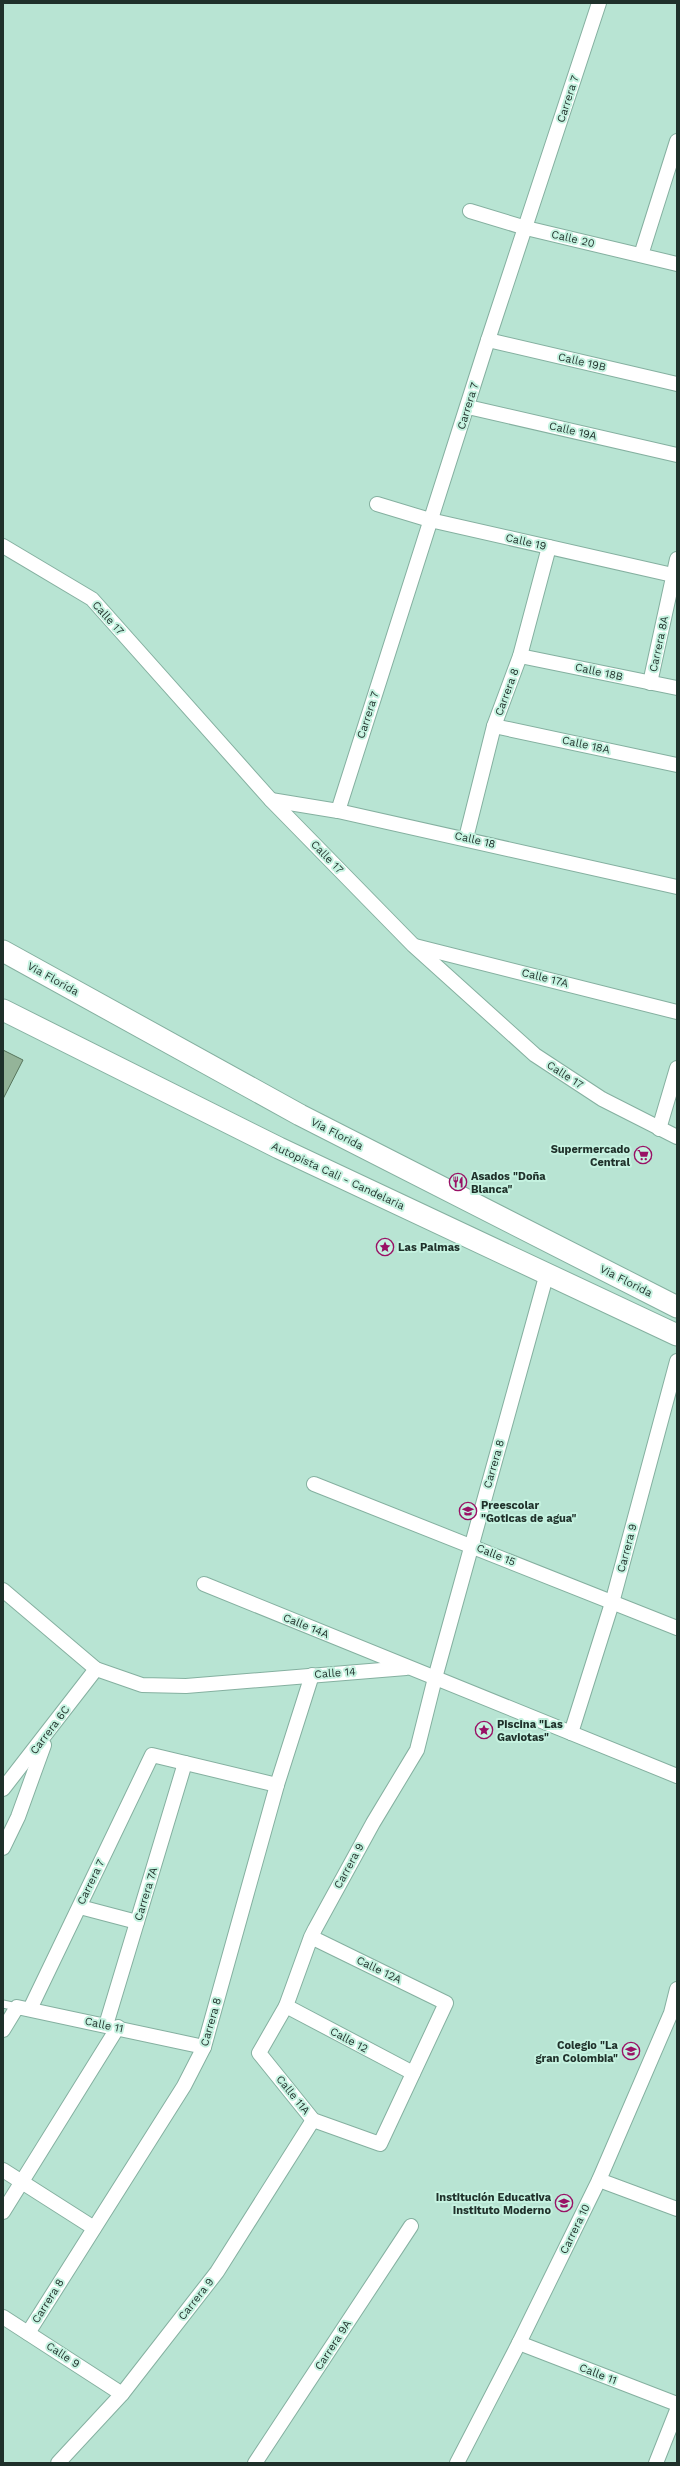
<svg xmlns="http://www.w3.org/2000/svg" width="680" height="2466" viewBox="0 0 680 2466" font-family="'Work Sans',sans-serif">
	<rect width="100%" height="100%" fill="#b8e4d3"/>
	<!-- building -->
	<polygon fill="#94b499" stroke="#57755c" points="3,1050 23,1060 3,1099"/>
	<g fill="none" stroke-linecap="round" stroke-linejoin="round">
		<defs>
			<polyline id="lane" points="3,2004 17,2007"/>
			<g id="street">
				<polyline points="470,211 526,228 677,264"/>
				<polyline points="641,255 677,141"/>
				<polyline points="488,340 677,384"/>
				<polyline points="468,407 677,455"/>
				<polyline points="377,504 430,520 677,576"/>
				<polyline points="3,546 92,599 271,800 413,945 535,1055 602,1099 677,1137"/>
				<polyline points="520,656 677,688"/>
				<polyline points="650,683 677,559"/>
				<polyline points="494,726 677,765"/>
				<polyline points="271,800 338,811 677,887"/>
				<polyline points="338,811 488,340 599,3"/>
				<polyline points="466,838 494,726 520,656 549,547"/>
				<polyline points="415,946 677,1012"/>
				<polyline points="659,1129 677,1068"/>
				<polyline points="314,1484 677,1628"/>
				<polyline points="204,1584 677,1776"/>
				<polyline points="3,1590 96,1669 142,1685 186,1686 406,1668"/>
				<polyline points="571,1733 612,1603 677,1361"/>
				<polyline points="3,1789 96,1669"/>
				<polyline points="3,1848 18,1817 44,1745"/>
				<polyline points="80,1907 137,1922"/>
				<polyline points="311,1937 446,2003 380,2144 313,2120 259,2053 286,2006 311,1937 315,1929 373,1823 417,1750 435,1678 547,1273"/>
				<polyline points="286,2006 413,2073"/>
				<polyline points="30,2009 152,1755 277,1785"/>
				<polyline points="106,2025 185,1763"/>
				<polyline points="3,2030 17,2007 204,2047"/>
				<polyline points="3,2170 94,2228"/>
				<polyline points="599,2180 677,2209"/>
				<polyline points="3,2212 118,2027"/>
				<polyline points="3,2317 122,2394"/>
				<polyline points="28,2333 184,2086 204,2047 277,1785 312,1675"/>
				<polyline points="519,2343 677,2404"/>
				<polyline points="58,2463 122,2394 217,2272 313,2120"/>
				<polyline points="255,2463 411,2226"/>
				<polyline points="457,2463 519,2343 599,2180 671,2013 677,1989"/>
				<polyline points="656,2463 677,2410"/>
			</g>
			<g id="primary">
				<polyline points="3,951 300,1115 677,1307"/>
				<polyline points="3,1010 279,1148 677,1335"/>
			</g>
		</defs>
		<!-- lane casing -->
		<use href="#lane" stroke="#85b0a0" stroke-width="9"/>
		<!-- street casing -->
		<use href="#street" stroke="#85b0a0" stroke-width="16"/>
		<!-- primary casing -->
		<use href="#primary" stroke="#85b0a0" stroke-width="23"/>
		<!-- lane -->
		<use href="#lane" stroke="#fff" stroke-width="7"/>
		<!-- street -->
		<use href="#street" stroke="#fff" stroke-width="14"/>
		<!-- primary -->
		<use href="#primary" stroke="#fff" stroke-width="21"/>
	</g>
	<!-- icons -->
	<defs>
		<symbol id="supermarket-ring" viewBox="-11 -11 22 22"><circle r="9.5" fill="#c5f2e0" stroke="#991165" stroke-width="1.5"/><path d="M-6-5.5h2.5l.6 2H6L4.5 2H-2.5L-4.4-4H-6ZM-1.5 3.2a1.3 1.3 0 1 0 .1 0ZM3 3.2a1.3 1.3 0 1 0 .1 0Z" fill="#991165"/></symbol>
		<symbol id="restaurant-ring" viewBox="-11 -11 22 22"><circle r="9.5" fill="#c5f2e0" stroke="#991165" stroke-width="1.5"/><path d="M-5-6h1v4h1v-4h1v4h1v-4h1v5L-1.5 .5V6h-2V.5L-5-1ZM5-6V6H3V1.5H1.5Q1.5-4 5-6Z" fill="#991165"/></symbol>
		<symbol id="sight-ring" viewBox="-11 -11 22 22"><circle r="9.5" fill="#c5f2e0" stroke="#991165" stroke-width="1.5"/><path d="M0-6L1.8-2.2L6-1.7L2.9 1.2L3.7 5.4L0 3.3L-3.7 5.4L-2.9 1.2L-6-1.7L-1.8-2.2Z" fill="#991165"/></symbol>
		<symbol id="school-ring" viewBox="-11 -11 22 22"><circle r="9.5" fill="#c5f2e0" stroke="#991165" stroke-width="1.5"/><path d="M0-5L7-2L0 1L-7-2ZM-4 1L0 2.5L4 1V4Q0 6-4 4Z" fill="#991165"/></symbol>
	</defs>
	<g fill-rule="evenodd">
		<use href="#supermarket-ring" x="633" y="1145" width="20" height="20"/>
		<use href="#restaurant-ring" x="448" y="1172" width="20" height="20"/>
		<use href="#sight-ring" x="375" y="1237" width="20" height="20"/>
		<use href="#school-ring" x="458" y="1501" width="20" height="20"/>
		<use href="#sight-ring" x="474" y="1720" width="20" height="20"/>
		<use href="#school-ring" x="621" y="2041" width="20" height="20"/>
		<use href="#school-ring" x="554" y="2193" width="20" height="20"/>
	</g>
	<g text-anchor="middle" dominant-baseline="central" stroke-width="4" stroke-linejoin="round" paint-order="stroke">
		<!-- street labels -->
		<g font-size="11" fill="#1f302a" stroke="#c5f2e0">
			<text transform="translate(568 99) rotate(-72)">Carrera 7</text>
			<text transform="translate(573 239) rotate(13)">Calle 20</text>
			<text transform="translate(582 362) rotate(13)">Calle 19B</text>
			<text transform="translate(468 406) rotate(-73)">Carrera 7</text>
			<text transform="translate(573 431) rotate(13)">Calle 19A</text>
			<text transform="translate(526 542) rotate(13)">Calle 19</text>
			<text transform="translate(108 618) rotate(48)">Calle 17</text>
			<text transform="translate(659 644) rotate(-78)">Carrera 8A</text>
			<text transform="translate(599 672) rotate(12)">Calle 18B</text>
			<text transform="translate(507 692) rotate(-70)">Carrera 8</text>
			<text transform="translate(368 715) rotate(-72)">Carrera 7</text>
			<text transform="translate(586 745) rotate(12)">Calle 18A</text>
			<text transform="translate(475 840) rotate(13)">Calle 18</text>
			<text transform="translate(327 857) rotate(46)">Calle 17</text>
			<text transform="translate(545 978) rotate(14)">Calle 17A</text>
			<text transform="translate(53 979) rotate(29)">Via Florida</text>
			<text transform="translate(565 1075) rotate(33)">Calle 17</text>
			<text transform="translate(337 1134) rotate(27)">Via Florida</text>
			<text transform="translate(338 1176) rotate(25)">Autopista Cali - Candelaria</text>
			<text transform="translate(626 1281) rotate(27)">Via Florida</text>
			<text transform="translate(494 1464) rotate(-74)">Carrera 8</text>
			<text transform="translate(627 1548) rotate(-75)">Carrera 9</text>
			<text transform="translate(496 1555) rotate(22)">Calle 15</text>
			<text transform="translate(306 1626) rotate(22)">Calle 14A</text>
			<text transform="translate(335 1673) rotate(-4)">Calle 14</text>
			<text transform="translate(50 1730) rotate(-53)">Carrera 6C</text>
			<text transform="translate(349 1866) rotate(-61)">Carrera 9</text>
			<text transform="translate(91 1882) rotate(-64)">Carrera 7</text>
			<text transform="translate(146 1894) rotate(-73)">Carrera 7A</text>
			<text transform="translate(379 1970) rotate(26)">Calle 12A</text>
			<text transform="translate(211 2022) rotate(-74)">Carrera 8</text>
			<text transform="translate(104 2025) rotate(12)">Calle 11</text>
			<text transform="translate(349 2040) rotate(28)">Calle 12</text>
			<text transform="translate(293 2095) rotate(51)">Calle 11A</text>
			<text transform="translate(575 2229) rotate(-64)">Carrera 10</text>
			<text transform="translate(196 2299) rotate(-52)">Carrera 9</text>
			<text transform="translate(48 2301) rotate(-58)">Carrera 8</text>
			<text transform="translate(333 2345) rotate(-57)">Carrera 9A</text>
			<text transform="translate(63 2355) rotate(33)">Calle 9</text>
			<text transform="translate(598 2374) rotate(21)">Calle 11</text>
		</g>
		<!-- poi labels -->
		<g font-size="11" font-weight="bold" fill="#1f302a" stroke="#c5f2e0" text-anchor="start">
			<text x="630" y="1149" text-anchor="end">Supermercado<tspan x="630" dy="13">Central</tspan></text>
			<text x="471" y="1176">Asados "Doña<tspan x="471" dy="13">Blanca"</tspan></text>
			<text x="398" y="1247">Las Palmas</text>
			<text x="481" y="1505">Preescolar<tspan x="481" dy="13">"Goticas de agua"</tspan></text>
			<text x="497" y="1724">Piscina "Las<tspan x="497" dy="13">Gaviotas"</tspan></text>
			<text x="618" y="2045" text-anchor="end">Colegio "La<tspan x="618" dy="13">gran Colombia"</tspan></text>
			<text x="551" y="2197" text-anchor="end">Institución Educativa<tspan x="551" dy="13">Instituto Moderno</tspan></text>
		</g>
	</g>
	<!-- border -->
	<rect width="680" height="2466" fill="none" stroke="#1f302a" stroke-width="8"/>
</svg>
